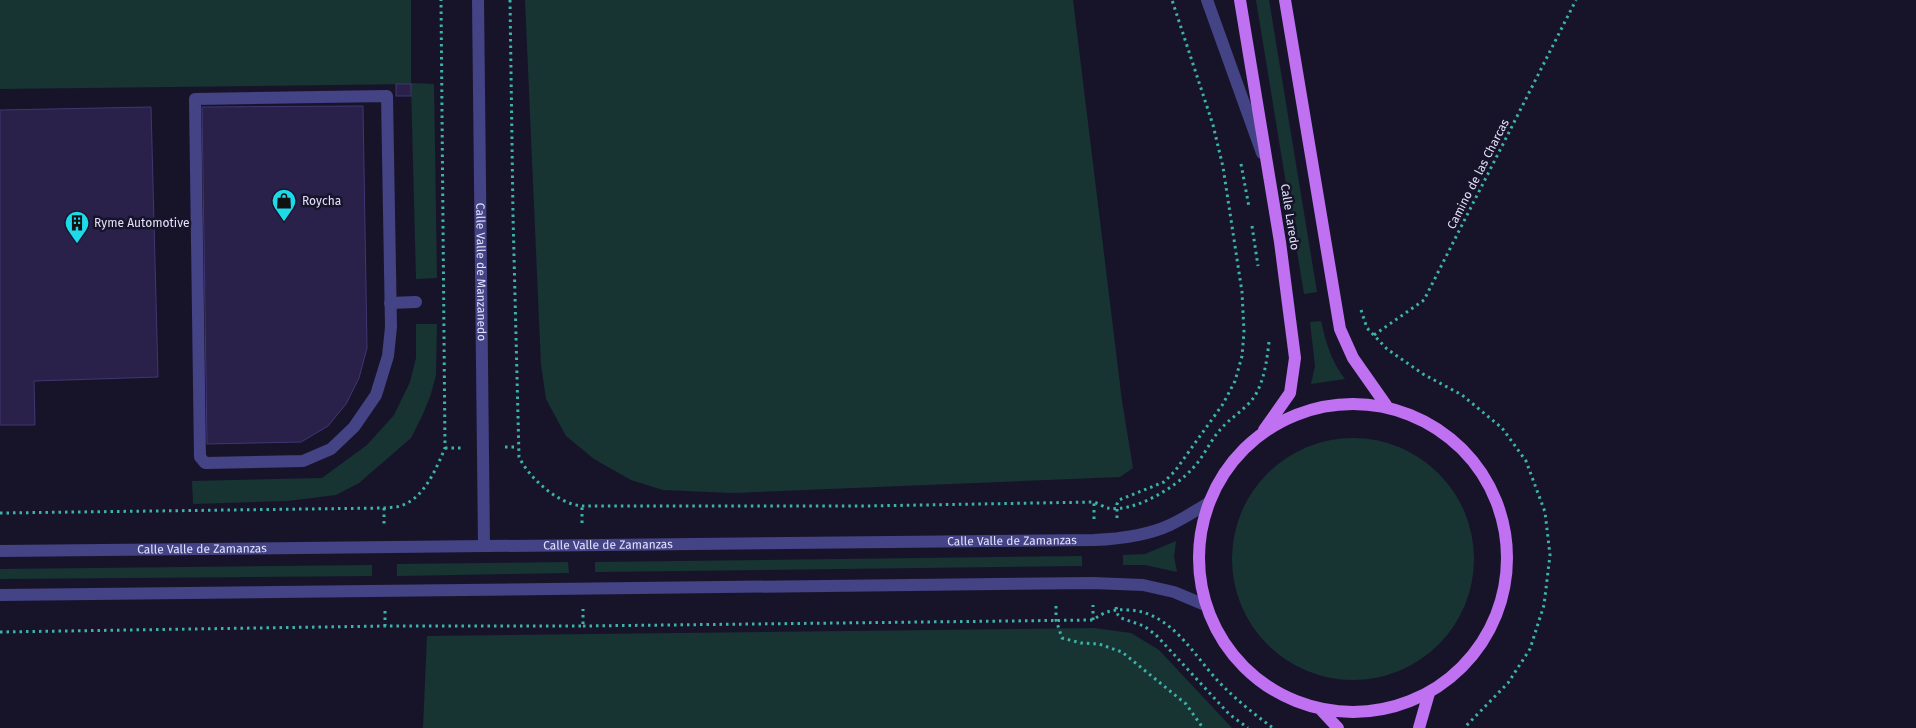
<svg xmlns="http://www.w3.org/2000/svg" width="1916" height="728" viewBox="0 0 1916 728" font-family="'Fira Sans',sans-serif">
	<rect width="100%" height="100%" fill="#17142a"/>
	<!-- green -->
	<g fill="#173432">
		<polygon points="0,0 411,0 411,83 434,84 437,278 416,279 411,84 0,89"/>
		<polygon points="525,0 1073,0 1122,401 1133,468 1120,477 734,493 663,490 631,480 594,459 566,436 546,399 541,365"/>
		<polygon points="1256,0 1269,0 1317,292 1304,294"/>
		<path d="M 1321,321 C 1326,343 1331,361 1345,379 L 1311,384 L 1315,366 L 1310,322 Z"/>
		<polygon points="416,324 437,324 436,375 430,397 422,416 411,438 359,483 336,495 288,501 193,504 192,481 322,478 367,445 394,415 410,382 416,358"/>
		<circle cx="1353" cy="559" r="121"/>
		<polygon points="1176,541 1174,557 1177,572 1145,565 1123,565 1123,555 1145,554"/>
		<polygon points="1082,556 1082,566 595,572 595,562"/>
		<polygon points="568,562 569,573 397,576 397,564"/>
		<polygon points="372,565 372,576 0,579 0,569"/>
		<polygon points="1094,628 1131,633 1159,650 1232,728 423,728 427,636"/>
	</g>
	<!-- building -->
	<g fill="#292149" stroke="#413673">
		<rect x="396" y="84" width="15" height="12"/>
		<polygon points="363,106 367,348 359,378 346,404 328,426 301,442 207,444 202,107"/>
		<polygon points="151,107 158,377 34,381 35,425 0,425 0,110"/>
	</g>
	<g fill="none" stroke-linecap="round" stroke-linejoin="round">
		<!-- path -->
		<g stroke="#3cb3aa" stroke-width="3" stroke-dasharray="2.5 4" stroke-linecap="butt">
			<path d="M 510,0 L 513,215 L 519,457 C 529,478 558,504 582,506 L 865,506 L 1094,502 C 1099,504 1104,507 1108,508 C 1134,513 1176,487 1192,469 C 1203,458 1209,443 1219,431 C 1230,417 1250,408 1258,390 C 1265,375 1267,359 1269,342"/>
			<polyline points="1241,164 1249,207"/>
			<polyline points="1252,226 1258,266"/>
			<polyline points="1361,310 1367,328 1387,349 1423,374 1462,395 1502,428 1526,461 1545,512 1550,555 1544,605 1530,649 1508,683 1464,728"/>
			<polyline points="1374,335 1424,300 1576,0"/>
			<polyline points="505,447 518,447"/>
			<polyline points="445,448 462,448"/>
			<polyline points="384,508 384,525"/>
			<path d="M 0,513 L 384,508 C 389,507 395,508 400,506 C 424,499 436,469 445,448 L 441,0"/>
			<polyline points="1117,518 1117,504 1119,500 1164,482 1175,471 1223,404 1235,381 1242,356 1244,332 1242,292 1223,167 1213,125 1172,0"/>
			<polyline points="1094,519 1094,502"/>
			<polyline points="582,523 582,506"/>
			<polyline points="1056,606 1056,620 1062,638 1081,643 1099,644 1122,652 1186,704 1203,728"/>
			<polyline points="1116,607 1118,615 1121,618 1144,626 1156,635 1229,714 1248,728"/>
			<polyline points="385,611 385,626"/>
			<polyline points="1093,620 1093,605"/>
			<path d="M 583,626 L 1093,620 C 1105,611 1114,609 1128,610 C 1170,611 1193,654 1218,681 C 1235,699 1254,714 1273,728"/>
			<polyline points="0,632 385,626 583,626 583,609"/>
		</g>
		<!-- minor -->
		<g stroke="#444385" stroke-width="12">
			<path id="s1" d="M 478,0 L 484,545"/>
			<polyline points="1207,0 1262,153"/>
			<polygon points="387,96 391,327 388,356 376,395 354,427 331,449 303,461 205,463 200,457 195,99"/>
			<polyline points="390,303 416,302"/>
			<path id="s2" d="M 0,551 L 1094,540 C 1120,539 1146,536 1170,525 C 1183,519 1195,511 1207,504"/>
			<polyline points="0,595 1093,583 1143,585 1174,592 1205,605"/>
		</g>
		<!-- major -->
		<g stroke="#c071f2" stroke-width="12">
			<polyline points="1240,0 1280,242 1295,358 1290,393 1264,430"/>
			<polyline points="1285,0 1340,329 1353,358 1386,405"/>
			<circle cx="1353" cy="558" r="154"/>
			<polyline points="1322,711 1338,728"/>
			<polyline points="1419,728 1429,693"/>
		</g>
	</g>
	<!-- icons -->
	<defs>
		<symbol id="shop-pin" viewBox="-11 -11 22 30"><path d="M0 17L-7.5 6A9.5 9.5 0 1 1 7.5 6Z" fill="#1ddaeb" stroke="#17142a"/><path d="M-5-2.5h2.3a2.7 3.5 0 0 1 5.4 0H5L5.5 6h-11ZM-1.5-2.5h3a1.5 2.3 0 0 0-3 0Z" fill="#111"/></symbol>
		<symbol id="building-pin" viewBox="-11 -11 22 30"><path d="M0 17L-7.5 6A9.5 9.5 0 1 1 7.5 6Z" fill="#1ddaeb" stroke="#17142a"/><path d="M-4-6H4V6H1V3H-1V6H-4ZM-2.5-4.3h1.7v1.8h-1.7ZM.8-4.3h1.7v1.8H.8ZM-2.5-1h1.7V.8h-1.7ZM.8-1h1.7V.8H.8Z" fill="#111"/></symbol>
	</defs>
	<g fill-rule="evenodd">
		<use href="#shop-pin" x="270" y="187" width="28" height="38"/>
		<use href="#building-pin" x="63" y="209" width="28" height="38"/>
	</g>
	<g text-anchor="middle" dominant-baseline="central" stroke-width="5" stroke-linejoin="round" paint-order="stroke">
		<!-- street labels -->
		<g font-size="12" fill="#e2e0fc" stroke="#17142a">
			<text transform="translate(1478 174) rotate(-63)">Camino de las Charcas</text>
			<text transform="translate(1290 217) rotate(81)">Calle Laredo</text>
			<text stroke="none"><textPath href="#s1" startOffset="272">Calle Valle de Manzanedo</textPath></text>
			<text stroke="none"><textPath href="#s2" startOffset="1012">Calle Valle de Zamanzas</textPath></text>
			<text stroke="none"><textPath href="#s2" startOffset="608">Calle Valle de Zamanzas</textPath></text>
			<text stroke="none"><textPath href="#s2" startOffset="202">Calle Valle de Zamanzas</textPath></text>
		</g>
		<!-- poi labels -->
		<g font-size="12" fill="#e2e0fc" stroke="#17142a" text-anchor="start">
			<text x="302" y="201">Roycha</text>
			<text x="94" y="223">Ryme Automotive</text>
		</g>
	</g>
</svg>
